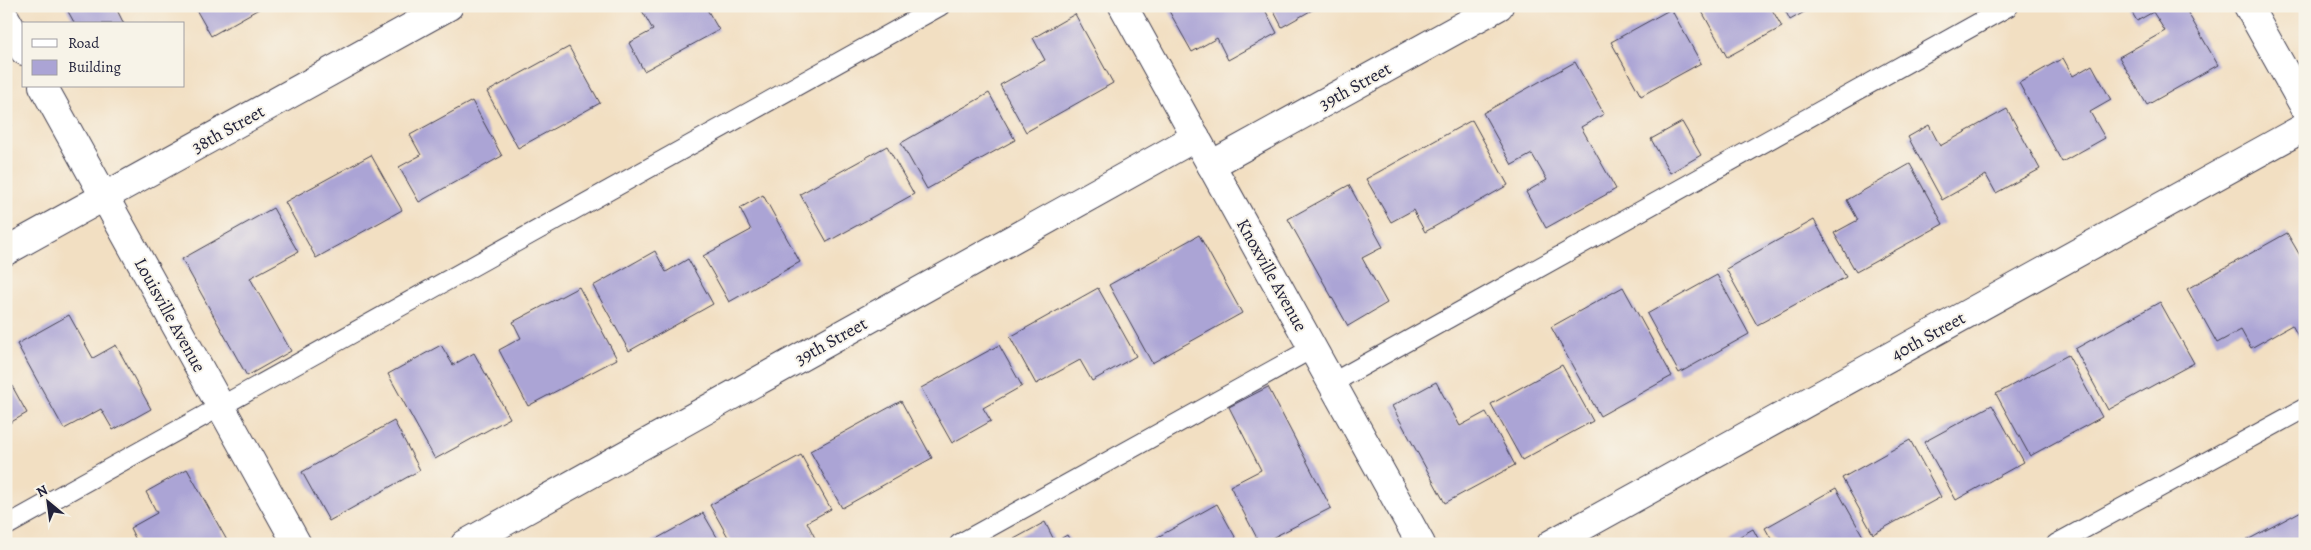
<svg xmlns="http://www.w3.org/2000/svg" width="2311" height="550" viewBox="0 0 2311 550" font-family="Alegreya,serif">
	<rect width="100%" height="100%" fill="#f7f3e8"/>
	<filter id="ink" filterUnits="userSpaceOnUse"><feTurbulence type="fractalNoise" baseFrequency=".02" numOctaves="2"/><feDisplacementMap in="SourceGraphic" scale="10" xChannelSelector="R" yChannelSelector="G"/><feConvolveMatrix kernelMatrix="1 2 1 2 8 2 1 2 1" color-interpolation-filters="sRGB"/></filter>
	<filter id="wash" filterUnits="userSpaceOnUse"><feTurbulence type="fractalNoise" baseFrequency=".0096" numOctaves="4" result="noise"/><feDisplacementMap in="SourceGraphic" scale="20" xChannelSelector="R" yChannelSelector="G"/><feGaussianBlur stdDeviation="1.12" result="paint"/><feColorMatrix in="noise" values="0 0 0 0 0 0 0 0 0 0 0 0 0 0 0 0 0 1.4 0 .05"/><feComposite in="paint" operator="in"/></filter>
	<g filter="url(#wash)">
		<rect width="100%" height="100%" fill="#f2dfc2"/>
		<g id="blocks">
			<!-- building -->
			<g fill="#aba4d5">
				<polygon points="65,6 115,6 124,24 75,24"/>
				<polygon points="194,6 264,6 211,36"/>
				<polygon points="642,6 705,6 719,30 644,71 629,43 653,30 640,7"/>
				<polygon points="1177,6 1263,6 1277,33 1228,60 1217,38 1192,52 1169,11"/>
				<polygon points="1271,6 1319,6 1282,27"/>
				<polygon points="1699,6 1770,6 1782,27 1727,57"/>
				<polygon points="1783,6 1815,6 1790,20"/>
				<polygon points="2128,6 2184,6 2218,65 2147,105 2119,57 2165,31 2153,12 2137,21"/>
				<polygon points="1671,9 1701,63 1641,96 1611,42"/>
				<polygon points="1075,14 1113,83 1026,132 1000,85 1045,60 1033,38"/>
				<polygon points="569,47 600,103 518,148 487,92"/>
				<polygon points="2063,58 2073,76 2092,65 2111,100 2090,112 2105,138 2062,162 2019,83"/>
				<polygon points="1575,62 1604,114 1581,127 1616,189 1546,228 1526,192 1547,180 1532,154 1512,165 1483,113"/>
				<polygon points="989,93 1015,140 927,189 901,143"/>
				<polygon points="472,101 502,156 419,202 399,167 421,155 410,135"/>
				<polygon points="2007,109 2040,169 1996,193 1986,175 1942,200 1908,137 1929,125 1940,146"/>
				<polygon points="6,117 11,126 6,128"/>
				<polygon points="1472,120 1508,185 1425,232 1413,210 1391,222 1366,179"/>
				<polygon points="1682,122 1701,155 1670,173 1651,139"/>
				<polygon points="887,146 914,194 827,242 800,194"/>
				<polygon points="371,155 402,210 316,258 285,202"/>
				<polygon points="1910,164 1943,224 1856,272 1834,233 1858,220 1847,200"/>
				<polygon points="1349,185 1383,247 1362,258 1387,303 1348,326 1288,219"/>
				<polygon points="763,195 800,262 729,302 703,256 751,230 740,208"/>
				<polygon points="273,208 298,252 250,278 291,351 247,376 182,259"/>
				<polygon points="1814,220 1846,277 1757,325 1726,269"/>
				<polygon points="2287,233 2305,264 2305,349 2292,325 2251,348 2241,330 2217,343 2187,289"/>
				<polygon points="1199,235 1242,313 1152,363 1109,285"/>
				<polygon points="655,251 666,272 688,259 713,304 629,351 593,286"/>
				<polygon points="1717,275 1749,334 1679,373 1647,314"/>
				<polygon points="579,287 617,359 528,406 499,350 521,338 513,322"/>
				<polygon points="1623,287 1672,376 1600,416 1551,327"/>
				<polygon points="1098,288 1136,356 1092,381 1080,360 1036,384 1010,337"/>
				<polygon points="2160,302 2194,363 2108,410 2075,349"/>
				<polygon points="69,315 93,358 116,345 151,409 113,430 101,409 64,429 17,344"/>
				<polygon points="441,345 453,365 474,353 510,418 435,459 388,374"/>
				<polygon points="999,345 1022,386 983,408 991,421 952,443 921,388"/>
				<polygon points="2068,355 2102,417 2030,456 1996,394"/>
				<polygon points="1562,365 1593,421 1522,460 1491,404"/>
				<polygon points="6,375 27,413 6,425"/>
				<polygon points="1436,382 1460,426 1486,412 1515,465 1445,503 1392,406"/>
				<polygon points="1268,387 1331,508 1260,544 1230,486 1261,470 1229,407"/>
				<polygon points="901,401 932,458 842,508 810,451"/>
				<polygon points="1992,405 2024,462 1956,500 1924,442"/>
				<polygon points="394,421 420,470 329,521 302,472"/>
				<polygon points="1910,440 1941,497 1873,534 1842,478"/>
				<polygon points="801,455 831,509 807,522 818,544 732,544 710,505"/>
				<polygon points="187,469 229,544 138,544 130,528 157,513 146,492"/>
				<polygon points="1836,488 1864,538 1854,544 1774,544 1765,528"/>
				<polygon points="1217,504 1239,544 1145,544"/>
				<polygon points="2305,509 2305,544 2240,544"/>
				<polygon points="703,513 721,544 647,544"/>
				<polygon points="1045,522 1055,542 1067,535 1072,544 1005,544"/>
				<polygon points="1753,529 1761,544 1726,544"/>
			</g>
		</g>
	</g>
	<g filter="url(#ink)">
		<use href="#blocks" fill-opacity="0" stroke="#413e4f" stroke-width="1"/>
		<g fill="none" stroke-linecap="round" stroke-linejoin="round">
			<defs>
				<g id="service">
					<polyline points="1332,383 2009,6"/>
					<polyline points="6,526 940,6"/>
					<polyline points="959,544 1313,348"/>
					<polyline points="2056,544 2305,408"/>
				</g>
				<g id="minor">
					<polyline points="1123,6 1421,544"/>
					<polyline points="2248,6 2305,108"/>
					<polyline points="6,19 24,51"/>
					<polyline points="43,86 297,544"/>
					<polyline points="1211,165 1499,6"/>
					<polyline points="6,251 449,6"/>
					<polyline points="465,544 1196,137"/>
					<polyline points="1551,544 2305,127"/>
				</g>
			</defs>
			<!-- service casing -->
			<use href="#service" stroke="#413e4f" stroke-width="21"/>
			<!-- minor casing -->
			<use href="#minor" stroke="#413e4f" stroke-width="30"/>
			<!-- service -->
			<use href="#service" stroke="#fff" stroke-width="19"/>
			<!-- minor -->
			<use href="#minor" stroke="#fff" stroke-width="28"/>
		</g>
	</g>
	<g text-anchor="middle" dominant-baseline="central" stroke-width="4" stroke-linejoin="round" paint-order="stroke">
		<!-- street labels -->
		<g font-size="18" fill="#22223b" stroke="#f7f3e8">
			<text transform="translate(1355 86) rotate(-29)">39th Street</text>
			<text transform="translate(228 129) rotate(-29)">38th Street</text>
			<text transform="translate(1272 275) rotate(61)">Knoxville Avenue</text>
			<text transform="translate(170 315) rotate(61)">Louisville Avenue</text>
			<text transform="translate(1928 336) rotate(-29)">40th Street</text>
			<text transform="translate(831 341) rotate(-29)">39th Street</text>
		</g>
	</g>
	<!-- margin -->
	<rect width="2311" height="550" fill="none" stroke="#f7f3e8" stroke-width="25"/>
	<!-- legend -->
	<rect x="22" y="22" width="162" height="65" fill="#f7f3e8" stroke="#a29fa3"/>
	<rect x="32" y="39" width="25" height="8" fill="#ffffff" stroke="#a29fa3"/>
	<text x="68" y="48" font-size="15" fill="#22223b">Road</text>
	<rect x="32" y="60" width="25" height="15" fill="#aba4d5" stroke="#a29fa3"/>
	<text x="68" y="72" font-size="15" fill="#22223b">Building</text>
	<!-- north arrow -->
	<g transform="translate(48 502) rotate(331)" stroke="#f7f3e8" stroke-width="4" paint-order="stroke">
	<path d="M0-4L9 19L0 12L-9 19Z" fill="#22223b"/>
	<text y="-8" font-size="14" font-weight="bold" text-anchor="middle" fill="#22223b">N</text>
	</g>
</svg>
